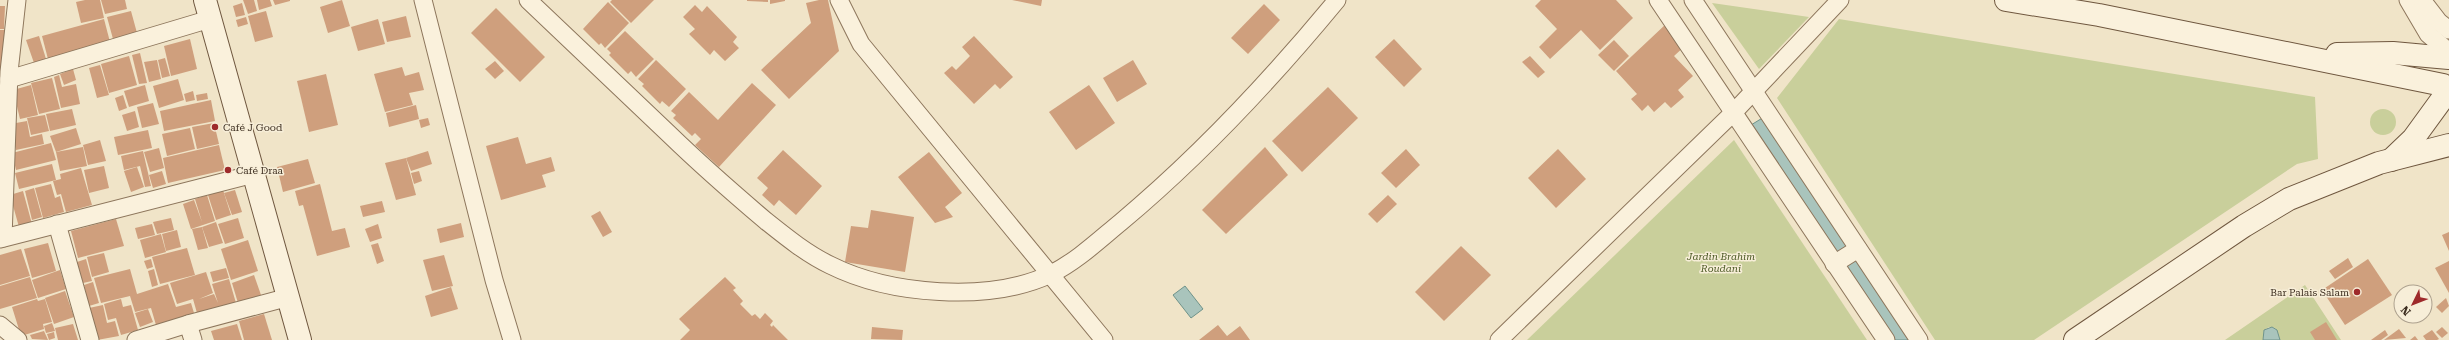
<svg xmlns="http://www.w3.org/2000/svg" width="2449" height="340" viewBox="0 0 2449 340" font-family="'Roboto Serif',serif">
	<rect width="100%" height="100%" fill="#f0e4c8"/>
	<!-- green -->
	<g fill="#c9cf9b">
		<polygon points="1712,3 1809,17 1759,69"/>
		<polygon points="1839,19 2315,97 2318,159 2297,164 2034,340 1935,340 1777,98"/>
		<circle cx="2383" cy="122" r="13"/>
		<polygon points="1734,140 1867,340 1527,340"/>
		<polygon points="2305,285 2341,340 2280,340 2275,328 2269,327 2264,330 2263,340 2225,340"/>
	</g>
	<!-- water -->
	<g fill="#a9c4bc" stroke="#6f938a">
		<polygon points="1764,117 1911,340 1894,340 1751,125"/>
		<polygon points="1185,286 1203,309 1191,318 1173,295"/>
		<polygon points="2272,327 2277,330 2280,340 2263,340 2264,330"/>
	</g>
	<!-- building -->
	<g fill="#cf9f7d">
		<polygon points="85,0 100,0 104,18 81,23 76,2"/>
		<polygon points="101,0 125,0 127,9 105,14"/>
		<polygon points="243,0 254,0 257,11 248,14"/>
		<polygon points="257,0 270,0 272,6 259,10"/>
		<polygon points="273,0 290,0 290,1 275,5"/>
		<polygon points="342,0 350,26 328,33 320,7"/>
		<polygon points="612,0 654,0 631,23 610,2"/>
		<polygon points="747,0 768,0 768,2 747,1"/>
		<polygon points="770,0 785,0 785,1 770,4"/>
		<polygon points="819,0 828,0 839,51 789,99 761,70 811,23 806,3"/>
		<polygon points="1012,0 1042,0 1041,6"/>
		<polygon points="1541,0 1616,0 1633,18 1600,50 1581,30 1550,59 1539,47 1557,29 1535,6"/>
		<polygon points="608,2 629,23 605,48 601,43 599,45 583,29"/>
		<polygon points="242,3 245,15 236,17 233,6"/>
		<polygon points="1264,4 1280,20 1248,54 1231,38"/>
		<polygon points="695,5 702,12 707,6 737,37 733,42 739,48 725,61 714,50 710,55 689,34 695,29 683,17"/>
		<polygon points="0,6 5,6 4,29 0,29"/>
		<polygon points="496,8 545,57 520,82 471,33"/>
		<polygon points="131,11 137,33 113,39 107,17"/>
		<polygon points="266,11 273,37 255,42 248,16"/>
		<polygon points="406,16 411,37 387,42 382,22"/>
		<polygon points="246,17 248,24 238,27 236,20"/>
		<polygon points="104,19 110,42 48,59 42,36"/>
		<polygon points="378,19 385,44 358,51 351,27"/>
		<polygon points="1666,24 1686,45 1674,56 1693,76 1678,90 1684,97 1671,108 1665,102 1654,112 1648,105 1642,111 1631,99 1637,94 1616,71"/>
		<polygon points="0,30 5,30 4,68 0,68"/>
		<polygon points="625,31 654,59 636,77 631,71 628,74 609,55 611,53 607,49"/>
		<polygon points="39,36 46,59 34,63 26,40"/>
		<polygon points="974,36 1013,77 1000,89 995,84 974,104 944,73 952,66 956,70 970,56 962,47"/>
		<polygon points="190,39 197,69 171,76 164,46"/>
		<polygon points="1394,39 1422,69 1404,87 1375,57"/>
		<polygon points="1614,40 1629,56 1614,71 1598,55"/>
		<polygon points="140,53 147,83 139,84 132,55"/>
		<polygon points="129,56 137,85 109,93 101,64"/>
		<polygon points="1530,56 1545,72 1538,78 1522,62"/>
		<polygon points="165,58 170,76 162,78 158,60"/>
		<polygon points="157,60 161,79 149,82 144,62"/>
		<polygon points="656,60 686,89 669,107 662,101 660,104 642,86 644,84 638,79"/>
		<polygon points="1133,60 1147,84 1117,102 1103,78"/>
		<polygon points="495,61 504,71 495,79 485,69"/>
		<polygon points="100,65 109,95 97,98 89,68"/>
		<polygon points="402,67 405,76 419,72 424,90 409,93 413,105 385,112 374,74"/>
		<polygon points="73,69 76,80 64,85 60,74"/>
		<polygon points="326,74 338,125 309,132 297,81"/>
		<polygon points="59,75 62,87 76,84 80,104 61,108 54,77"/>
		<polygon points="52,78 60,109 39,114 31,83"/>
		<polygon points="178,79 184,100 159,108 153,86"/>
		<polygon points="752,83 776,105 719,167 695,145 701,139 695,133 692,136 673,118 676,115 671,111 689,92 718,120"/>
		<polygon points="31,85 38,115 20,119 13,90"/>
		<polygon points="145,85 149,101 129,107 124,91"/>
		<polygon points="1089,85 1115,123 1076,150 1049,112"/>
		<polygon points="1328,87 1358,118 1302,172 1272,141"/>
		<polygon points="193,91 195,100 186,102 184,94"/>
		<polygon points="207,93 208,99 197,101 196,95"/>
		<polygon points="123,95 127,108 119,111 115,98"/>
		<polygon points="211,100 215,121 164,131 160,111"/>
		<polygon points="153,103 159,124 142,128 137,107"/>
		<polygon points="416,105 419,119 389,127 386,113"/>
		<polygon points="72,109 76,125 50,131 46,114"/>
		<polygon points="135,111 139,127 127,131 122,115"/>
		<polygon points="45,115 49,131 31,135 27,118"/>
		<polygon points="428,118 430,125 421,128 419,120"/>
		<polygon points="27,121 30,137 42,134 44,144 16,150 14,141 16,123"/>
		<polygon points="214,123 219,144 197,149 192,127"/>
		<polygon points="76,128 81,144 56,152 50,136"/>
		<polygon points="190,128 195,149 167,156 162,134"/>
		<polygon points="148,130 152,148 118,155 114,137"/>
		<polygon points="518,137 526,164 551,157 555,171 542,175 546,187 501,200 486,146"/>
		<polygon points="100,140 106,161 88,165 83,145"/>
		<polygon points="51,143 56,160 16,170 12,153"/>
		<polygon points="219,145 225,170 168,183 163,158"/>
		<polygon points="83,147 87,166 60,171 56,152"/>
		<polygon points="1265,147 1288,175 1226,234 1202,210"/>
		<polygon points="159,148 164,168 150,172 144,152"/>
		<polygon points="1406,149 1420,165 1396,188 1381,173"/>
		<polygon points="1558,149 1586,179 1556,208 1528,178"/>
		<polygon points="783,150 822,186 796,215 779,200 774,206 762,195 768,188 757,178"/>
		<polygon points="143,151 151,186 145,187 140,166 124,170 121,156"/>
		<polygon points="428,151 432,164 411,171 406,158"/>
		<polygon points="929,152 962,193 945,207 953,217 935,223 898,177"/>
		<polygon points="406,158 416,195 396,200 385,163"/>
		<polygon points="308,159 315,183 283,192 277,167"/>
		<polygon points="52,164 56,180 19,189 15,173"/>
		<polygon points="104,166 109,188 89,193 84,170"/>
		<polygon points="137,167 144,187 131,192 124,171"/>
		<polygon points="81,168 92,205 66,212 61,194 57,195 53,181 61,179 60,174"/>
		<polygon points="162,171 166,184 153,188 149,175"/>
		<polygon points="419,171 422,181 414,184 411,173"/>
		<polygon points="51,184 55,198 60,196 64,212 43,218 35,188"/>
		<polygon points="320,184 332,231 345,228 350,247 317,256 303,205 299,206 295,191"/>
		<polygon points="34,188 42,217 32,220 25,191"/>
		<polygon points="223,190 231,215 216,220 208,195"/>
		<polygon points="235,190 242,212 232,215 224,193"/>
		<polygon points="23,191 32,224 19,227 10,195"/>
		<polygon points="207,195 215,221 191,229 183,204 194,200 202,222 195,199"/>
		<polygon points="1388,195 1397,204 1377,223 1368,214"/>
		<polygon points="382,201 385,212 363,217 360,206"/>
		<polygon points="871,210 914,217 905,272 845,262 851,226 868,228"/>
		<polygon points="600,211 612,232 603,237 591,216"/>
		<polygon points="171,218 174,230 157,234 153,222"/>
		<polygon points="238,218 244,238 225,244 218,224"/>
		<polygon points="116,219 124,246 78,258 71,231"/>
		<polygon points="216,222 223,243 209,247 202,227"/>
		<polygon points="461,223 464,237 440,243 437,229"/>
		<polygon points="152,224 155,235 138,239 135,228"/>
		<polygon points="378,224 382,238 370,242 365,229"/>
		<polygon points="202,227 208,248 198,250 192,229"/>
		<polygon points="177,230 181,247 166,251 162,234"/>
		<polygon points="2449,232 2449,251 2442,235"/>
		<polygon points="161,234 166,252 145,258 140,240"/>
		<polygon points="248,240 258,271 231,280 221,249"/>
		<polygon points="48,243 56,271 32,278 24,249"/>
		<polygon points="378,243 384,261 377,264 371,245"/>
		<polygon points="1461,246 1491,275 1444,321 1415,292"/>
		<polygon points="187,248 195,275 160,284 152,257"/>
		<polygon points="21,249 30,276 0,285 0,255"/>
		<polygon points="104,253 109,272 92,277 87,257"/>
		<polygon points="444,255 453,286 432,291 423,260"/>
		<polygon points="2348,258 2353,267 2335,279 2329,271"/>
		<polygon points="86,259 92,281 83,283 77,262"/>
		<polygon points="151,259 153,267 147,269 144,261"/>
		<polygon points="2368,259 2392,295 2345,325 2322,290"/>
		<polygon points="2449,261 2449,293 2435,268"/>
		<polygon points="226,268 229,278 213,282 210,272"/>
		<polygon points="130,269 137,294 168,284 176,307 191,303 194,313 156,325 151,308 135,312 130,296 101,303 94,278"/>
		<polygon points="154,269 158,285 152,287 148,271"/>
		<polygon points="60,270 66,289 38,298 32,280"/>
		<polygon points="206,272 213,293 199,299 214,294 218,303 212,284 229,279 236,303 197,313 193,299 177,304 170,283"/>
		<polygon points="254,275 261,295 238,303 232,283"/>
		<polygon points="30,277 37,298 0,309 0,286"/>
		<polygon points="725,277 736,288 733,290 743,301 740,304 752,316 755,314 760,319 765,313 773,321 770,325 772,327 773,325 788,340 680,340 690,330 679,319"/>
		<polygon points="93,282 99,303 89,306 84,285"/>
		<polygon points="451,287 458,309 431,317 425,296"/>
		<polygon points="65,291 74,317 54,324 45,298"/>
		<polygon points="2446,298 2449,306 2442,313 2436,307"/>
		<polygon points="37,299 38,301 45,299 52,322 43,324 44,329 21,336 12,307"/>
		<polygon points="121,299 123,307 131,305 138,330 121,335 116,318 108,320 104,304"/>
		<polygon points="103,305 107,323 115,321 119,336 97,340 89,308"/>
		<polygon points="148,309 153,322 140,327 135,313"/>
		<polygon points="264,314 272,340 244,340 239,321"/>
		<polygon points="2326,322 2337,340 2315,340 2310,332"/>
		<polygon points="52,323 55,331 46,333 44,326"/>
		<polygon points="73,324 78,340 58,340 55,328"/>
		<polygon points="237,324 242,340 214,340 211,331"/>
		<polygon points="1218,325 1227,336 1240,326 1250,340 1199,340"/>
		<polygon points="872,327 903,330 902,340 871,339"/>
		<polygon points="2442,327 2448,333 2442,338 2436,332"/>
		<polygon points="2399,329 2406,338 2384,340"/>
		<polygon points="2385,330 2388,335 2381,340 2371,340"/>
		<polygon points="2432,330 2439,339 2437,340 2426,340 2423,336"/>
		<polygon points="44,331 48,340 32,339 30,335"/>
		<polygon points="54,332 55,338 49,340 47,334"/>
		<polygon points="2415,336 2418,340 2410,340"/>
	</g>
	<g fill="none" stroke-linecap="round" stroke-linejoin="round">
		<defs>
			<g id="street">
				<polyline points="423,0 494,280 512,340"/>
				<path d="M 528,0 C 575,45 623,90 670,135 C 701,165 733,193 766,221 C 786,237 807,254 830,265 C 890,295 989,303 1051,274 C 1077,261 1099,240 1121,222 C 1201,155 1271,80 1337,0"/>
				<polyline points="839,0 861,44 1104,340"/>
				<polyline points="1658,0 1886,340"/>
				<polyline points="1693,0 1919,340"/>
				<polyline points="2408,0 2428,34 2449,52"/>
				<polyline points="2422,0 2439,22 2449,30"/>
				<polyline points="9,79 210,19"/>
				<polyline points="57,224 90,340"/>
				<polyline points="3,238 9,72 17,0"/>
				<polyline points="0,239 254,174"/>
				<polyline points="1834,264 1858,249"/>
				<polyline points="188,324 193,340"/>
				<polyline points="0,325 18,340"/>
				<polyline points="136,340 188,324 289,297"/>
				<polyline points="1499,340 1733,113 1840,0"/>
			</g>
			<g id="secondary">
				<polyline points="205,0 300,340"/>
				<polyline points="2006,0 2099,15 2443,85"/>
				<polyline points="2337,54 2393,53 2449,58"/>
				<polyline points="2391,160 2413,139 2445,95"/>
				<polyline points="2075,340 2244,226 2289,199 2379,163 2449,145"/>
			</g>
		</defs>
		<!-- street casing -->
		<use href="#street" stroke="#8d765c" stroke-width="19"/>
		<!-- secondary casing -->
		<use href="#secondary" stroke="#6f573f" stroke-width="24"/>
		<!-- street -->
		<use href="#street" stroke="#faf1dc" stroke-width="17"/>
		<!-- secondary -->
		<use href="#secondary" stroke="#faf1dc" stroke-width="22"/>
	</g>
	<!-- markers -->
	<g fill="#9e2a2b" stroke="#f7eed8" stroke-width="1.5">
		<circle cx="215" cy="127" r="4"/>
		<circle cx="228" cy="170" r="4"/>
		<circle cx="2357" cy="292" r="4"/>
	</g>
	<g text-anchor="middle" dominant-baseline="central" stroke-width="3" stroke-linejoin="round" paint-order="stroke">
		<!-- poi labels -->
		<g font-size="10" fill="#3d2e20" stroke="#f7eed8" text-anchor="start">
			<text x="223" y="127">Café J Good</text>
			<text x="236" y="170">Café Draa</text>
			<text x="2349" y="292" text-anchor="end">Bar Palais Salam</text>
		</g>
		<!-- park labels -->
		<g font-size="10" font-style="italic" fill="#4d5a26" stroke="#f7eed8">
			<text x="1721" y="256">Jardin Brahim<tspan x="1721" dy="12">Roudani</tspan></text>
		</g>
	</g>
	<!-- north arrow -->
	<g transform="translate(2413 304) rotate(227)"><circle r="19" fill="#f7eed8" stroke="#ada18e"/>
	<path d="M0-3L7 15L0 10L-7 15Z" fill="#9e2a2b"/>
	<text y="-6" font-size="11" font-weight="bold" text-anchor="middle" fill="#3d2e20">N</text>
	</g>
</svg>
